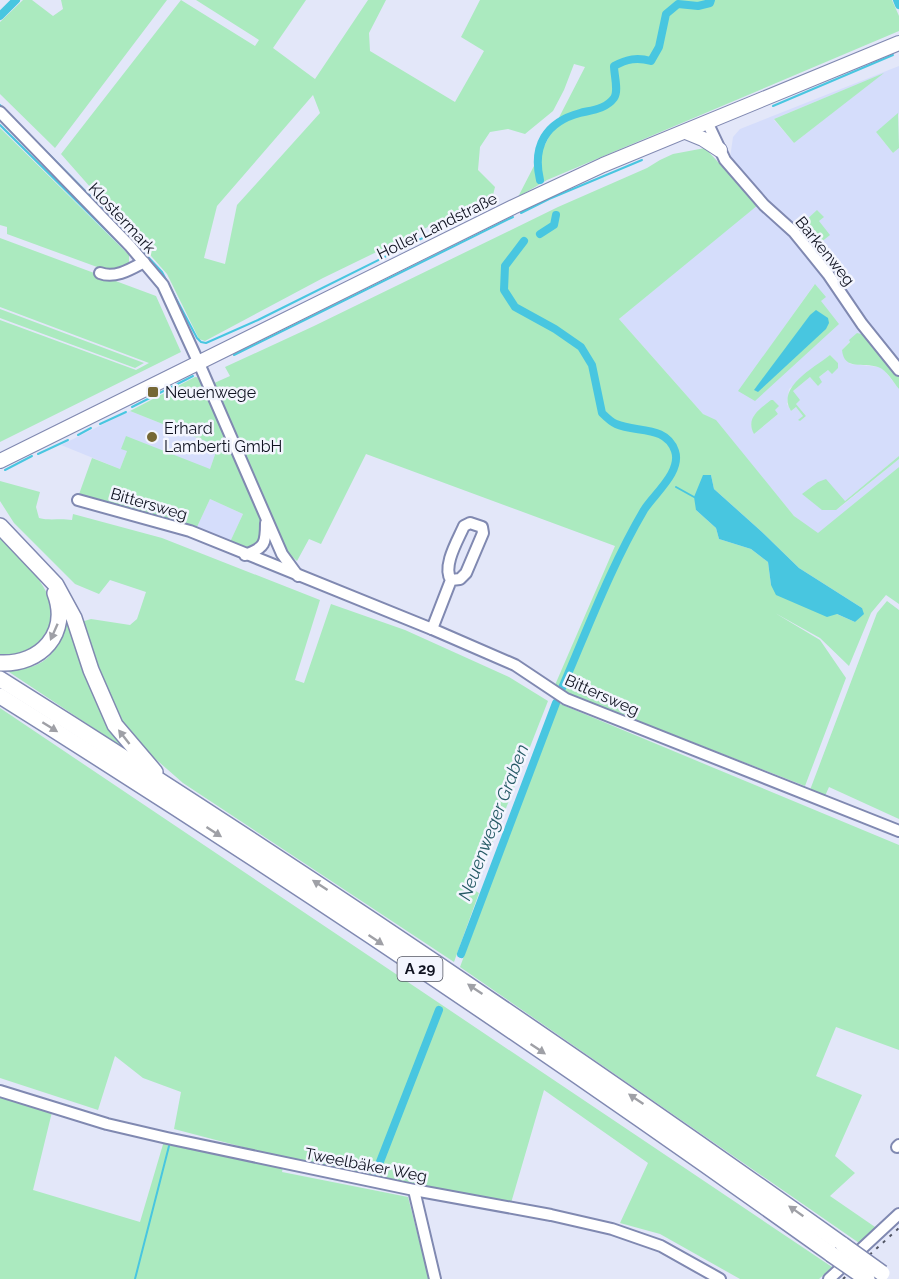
<svg xmlns="http://www.w3.org/2000/svg" width="899" height="1279" viewBox="0 0 899 1279" font-family="Raleway,sans-serif">
	<rect width="100%" height="100%" fill="#e3e7f9"/>
	<!-- built -->
	<g fill="#d5ddfb" fill-rule="evenodd">
		<path d="M 899,66 L 899,114 L 876,132 L 893,153 L 899,148 L 899,376 L 865,335 L 850,341 L 842,350 L 850,364 L 879,367 L 884,370 L 899,389 L 899,456 L 845,501 L 838,509 L 899,459 L 899,467 L 818,534 L 794,516 L 716,421 L 703,414 L 619,319 L 757,205 L 728,172 L 733,137 L 740,129 ZM 882,74 L 794,143 L 774,120 L 774,119 ZM 814,285 L 820,301 L 838,323 L 739,391 ZM 830,355 L 838,363 L 838,366 L 832,373 L 828,370 L 818,378 L 818,385 L 810,377 L 793,391 L 796,404 L 806,416 L 800,421 L 799,420 L 803,416 L 796,407 L 791,411 L 787,404 L 789,389 ZM 774,410 L 778,414 L 754,434 L 751,425 L 754,415 Z"/>
		<polygon points="130,411 218,446 210,469 127,451 120,469 61,445"/>
		<polygon points="210,499 243,514 230,542 197,527"/>
	</g>
	<!-- green -->
	<g fill="#abeabf" fill-rule="evenodd">
		<polygon points="23,0 32,0 53,16 63,9 61,0 167,0 55,148 0,94 0,22"/>
		<path d="M 181,0 L 255,46 L 259,40 L 196,0 L 306,0 L 273,48 L 315,79 L 368,0 L 386,0 L 369,33 L 370,51 L 455,102 L 484,51 L 461,37 L 480,0 L 892,0 L 899,16 L 899,31 L 547,180 L 518,197 L 585,67 L 574,64 L 564,90 L 553,111 L 525,134 L 508,129 L 490,132 L 480,147 L 478,170 L 495,187 L 491,203 L 465,209 L 323,278 L 205,341 L 199,339 L 167,274 L 61,154 ZM 313,95 L 320,113 L 237,205 L 225,264 L 204,258 L 217,206 Z"/>
		<polygon points="884,73 794,143 774,119"/>
		<polygon points="898,113 899,148 893,153 876,132"/>
		<polygon points="0,128 129,255 129,266 108,271 7,234 7,227 0,225"/>
		<path d="M 705,148 L 758,205 L 619,319 L 703,414 L 716,420 L 794,516 L 818,533 L 899,467 L 899,604 L 886,595 L 871,613 L 849,666 L 820,638 L 775,613 L 820,640 L 846,678 L 805,786 L 564,692 L 555,685 L 615,546 L 366,454 L 321,544 L 309,539 L 297,561 L 285,550 L 257,487 L 258,484 L 212,384 L 230,376 L 225,367 L 314,326 L 558,207 L 647,168 L 660,160 L 673,154 ZM 711,475 L 714,489 L 762,532 L 799,568 L 862,608 L 855,622 L 771,585 L 768,562 L 751,549 L 719,539 L 716,528 L 696,510 Z"/>
		<polygon points="817,210 824,217 819,221 830,235 820,243 804,222"/>
		<polygon points="0,238 156,296 181,352 0,442 0,320 136,370 149,363 0,307"/>
		<polygon points="815,284 826,297 821,301 839,324 755,401 738,391"/>
		<polygon points="0,309 144,363 135,368 0,318"/>
		<path d="M 857,333 L 865,335 L 899,376 L 899,389 C 893,382 887,370 878,367 C 863,362 844,371 842,350 L 850,342 L 849,340 Z"/>
		<path d="M 830,355 L 838,363 L 838,368 L 832,374 L 828,370 L 819,377 L 822,382 L 818,386 L 810,377 L 793,391 L 800,400 L 796,404 L 806,416 L 800,421 L 798,420 L 803,416 L 796,407 L 791,411 C 776,387 814,368 830,355 Z"/>
		<path d="M 195,377 L 201,378 L 259,512 L 263,537 L 255,548 L 246,551 L 172,520 L 78,497 L 92,458 L 120,469 L 127,451 L 121,449 L 126,436 L 210,469 L 218,446 L 130,411 ZM 210,499 L 243,514 L 230,542 L 197,527 Z"/>
		<path d="M 771,400 L 773,400 L 779,406 L 775,410 L 778,414 L 754,434 C 745,418 760,409 771,400 Z"/>
		<polygon points="899,456 899,459 836,510 822,510 802,494 818,482 826,479 845,501"/>
		<path d="M 0,481 L 40,492 L 36,507 L 39,518 C 51,521 59,518 72,520 L 73,514 L 162,538 L 320,600 L 295,680 L 304,683 L 331,604 L 405,630 L 509,677 L 548,701 L 474,890 L 479,893 L 454,962 L 183,783 L 128,735 L 104,688 L 81,622 L 91,619 L 130,625 L 137,619 L 146,592 L 110,580 L 99,594 L 75,584 L 14,523 L 0,501 Z"/>
		<path d="M 0,537 C 26,563 79,609 35,645 C 26,652 11,658 0,655 Z"/>
		<polygon points="887,601 899,610 899,819 829,787 825,796 810,790 877,613"/>
		<path d="M 67,611 L 96,703 L 128,751 L 3,668 C 13,667 27,669 36,665 C 57,657 65,631 67,611 Z"/>
		<polygon points="558,703 899,845 899,1050 836,1027 816,1076 862,1095 835,1156 855,1173 830,1196 878,1229 862,1245 460,967"/>
		<polygon points="0,708 832,1267 819,1279 740,1279 660,1234 620,1223 648,1163 544,1090 511,1203 285,1158 174,1129 181,1092 143,1078 115,1056 98,1110 0,1078"/>
		<polygon points="0,1095 52,1112 33,1190 140,1222 164,1141 283,1167 282,1172 408,1197 429,1279 0,1279"/>
	</g>
	<!-- water -->
	<g fill="#48c6e0">
		<polygon points="816,310 828,318 829,323 826,329 758,392 754,390 810,315"/>
		<polygon points="703,475 711,475 714,489 762,532 799,568 862,608 864,614 855,622 837,614 827,617 776,595 771,585 768,562 751,549 719,539 716,528 696,510 694,497"/>
	</g>
	<g fill="none" stroke-linecap="round" stroke-linejoin="round">
		<!-- stream -->
		<g stroke="#48c6e0" stroke-width="2">
			<polyline points="0,105 5,110"/>
			<polyline points="773,106 893,55"/>
			<polyline points="9,114 109,215 162,272 197,338 201,342 206,343 258,320 487,206"/>
			<polyline points="0,125 126,250"/>
			<polyline points="521,213 549,199 642,160"/>
			<polyline points="234,355 513,217"/>
			<polyline points="132,407 193,376"/>
			<polyline points="100,424 126,412"/>
			<polyline points="78,435 91,428"/>
			<polyline points="38,454 68,440"/>
			<polyline points="5,470 32,456"/>
			<polyline points="676,487 694,497"/>
			<polyline points="135,1279 169,1146"/>
		</g>
		<!-- canal -->
		<g stroke="#48c6e0" stroke-width="8">
			<polyline points="897,0 899,5"/>
			<polyline points="0,16 16,0"/>
			<path d="M 540,180 C 532,146 546,122 580,113 C 592,110 606,109 614,98 C 619,91 614,75 614,66 C 627,59 637,57 651,61 L 659,47 L 666,14 L 678,4 L 698,6 L 710,3 L 711,0"/>
			<polyline points="540,234 554,225 556,215"/>
			<path d="M 524,241 L 505,266 L 504,290 L 515,307 L 555,329 L 581,347 L 592,365 L 602,413 C 606,417 611,422 616,424 C 636,433 666,425 675,451 C 682,472 654,494 644,510 C 611,566 588,628 562,688"/>
			<polyline points="461,954 556,703"/>
			<polyline points="376,1172 439,1010"/>
		</g>
		<defs>
			<g id="minor">
				<polyline points="0,112 130,246 163,285 201,368 282,554 298,576"/>
				<polyline points="708,124 725,160 764,205 794,232 828,274 862,324 899,370"/>
				<path d="M 100,273 C 115,279 131,269 144,262"/>
				<polyline points="78,500 190,531 432,629 515,665 566,699 899,831"/>
				<path d="M 245,555 C 265,548 266,543 266,523"/>
				<path d="M 432,629 L 451,580 C 442,566 458,540 464,526 L 470,523 L 482,527 L 483,533 L 466,573 L 460,579 L 451,580"/>
				<polyline points="0,1091 107,1124 167,1138 414,1190 551,1215 612,1229 661,1246 720,1279"/>
				<polyline points="897,1147 899,1145"/>
				<polyline points="414,1190 435,1279"/>
				<polyline points="829,1279 899,1214"/>
			</g>
			<g id="major">
				<polyline points="686,132 703,139 720,150"/>
				<polyline points="0,461 513,207 603,165 899,43"/>
			</g>
			<g id="highway">
				<polyline points="0,526 56,585 74,618 91,670 115,725 155,772"/>
				<path d="M 0,663 C 41,665 70,633 55,593"/>
				<path d="M 0,679 C 287,859 567,1049 843,1245"/>
				<path d="M 0,696 C 283,873 560,1060 831,1254"/>
			</g>
		</defs>
		<!-- minor casing -->
		<use href="#minor" stroke="#8089b1" stroke-width="14"/>
		<!-- major casing -->
		<use href="#major" stroke="#8089b1" stroke-width="16"/>
		<!-- highway casing -->
		<use href="#highway" stroke="#8089b1" stroke-width="18"/>
		<!-- minor -->
		<use href="#minor" stroke="#fff" stroke-width="10"/>
		<!-- major -->
		<use href="#major" stroke="#fff" stroke-width="14"/>
		<!-- highway -->
		<use href="#highway" stroke="#fff" stroke-width="15"/>
		<!-- rail -->
		<polyline stroke="#515564" stroke-width="2" stroke-dasharray="3 6" stroke-linecap="butt" points="843,1279 899,1228"/>
		<defs>
			<g id="highway-bridge">
				<polyline points="843,1245 882,1273"/>
				<polyline points="831,1254 867,1279"/>
			</g>
		</defs>
		<!-- highway-bridge casing -->
		<use href="#highway-bridge" stroke="#8089b1" stroke-width="18" stroke-linecap="butt"/>
		<!-- highway-bridge -->
		<use href="#highway-bridge" stroke="#fff" stroke-width="15"/>
	</g>
	<!-- one-way arrows -->
	<defs><path id="oneway-solid" d="M-6-.8H1V-3.2L6.5 0L1 3.2V.8H-6Z" transform="scale(1.5)"/></defs>
	<g fill="#9fa0a6">
		<use href="#oneway-solid" transform="translate(54 632) rotate(114)"/>
		<use href="#oneway-solid" transform="translate(50 727) rotate(32)"/>
		<use href="#oneway-solid" transform="translate(124 737) rotate(-128)"/>
		<use href="#oneway-solid" transform="translate(214 832) rotate(33)"/>
		<use href="#oneway-solid" transform="translate(320 885) rotate(-147)"/>
		<use href="#oneway-solid" transform="translate(376 940) rotate(34)"/>
		<use href="#oneway-solid" transform="translate(475 989) rotate(-146)"/>
		<use href="#oneway-solid" transform="translate(538 1049) rotate(34)"/>
		<use href="#oneway-solid" transform="translate(636 1099) rotate(-146)"/>
		<use href="#oneway-solid" transform="translate(796 1211) rotate(-145)"/>
	</g>
	<!-- markers -->
	<g fill="#766835" stroke="#f3f5fe" stroke-width="2">
		<rect x="147" y="386" width="12" height="12" rx="3"/>
		<circle cx="152" cy="437" r="6"/>
	</g>
	<g text-anchor="middle" dominant-baseline="central" stroke-width="5" stroke-linejoin="round" paint-order="stroke">
		<!-- shield labels -->
		<rect fill="#f3f5fe" stroke="#535663" stroke-width="1.5" x="397.5" y="957" width="45" height="24" rx="4.5"/>
		<g font-size="15" font-weight="bold" fill="#0f1220">
			<text x="420" y="969">A 29</text>
		</g>
		<!-- street labels -->
		<g font-size="16" fill="#0f1220" stroke="#f3f5fe">
			<text transform="translate(122 218) rotate(47)">Klostermark</text>
			<text transform="translate(437 226) rotate(-26)">Holler Landstraße</text>
			<text transform="translate(825 251) rotate(51)">Barkenweg</text>
			<text transform="translate(149 504) rotate(16)">Bittersweg</text>
			<text transform="translate(602 695) rotate(24)">Bittersweg</text>
			<text transform="translate(366 1165) rotate(11)">Tweelbäker Weg</text>
		</g>
		<!-- poi labels -->
		<g font-size="16" fill="#0f1220" stroke="#f3f5fe" text-anchor="start">
			<text x="165" y="392">Neuenwege</text>
			<text x="164" y="428">Erhard<tspan x="164" dy="18">Lamberti GmbH</tspan></text>
		</g>
		<!-- water labels -->
		<g font-size="18" font-style="italic" fill="#275b66" stroke="#f3f5fe">
			<text transform="translate(493 822) rotate(-69)">Neuenweger Graben</text>
		</g>
	</g>
</svg>
